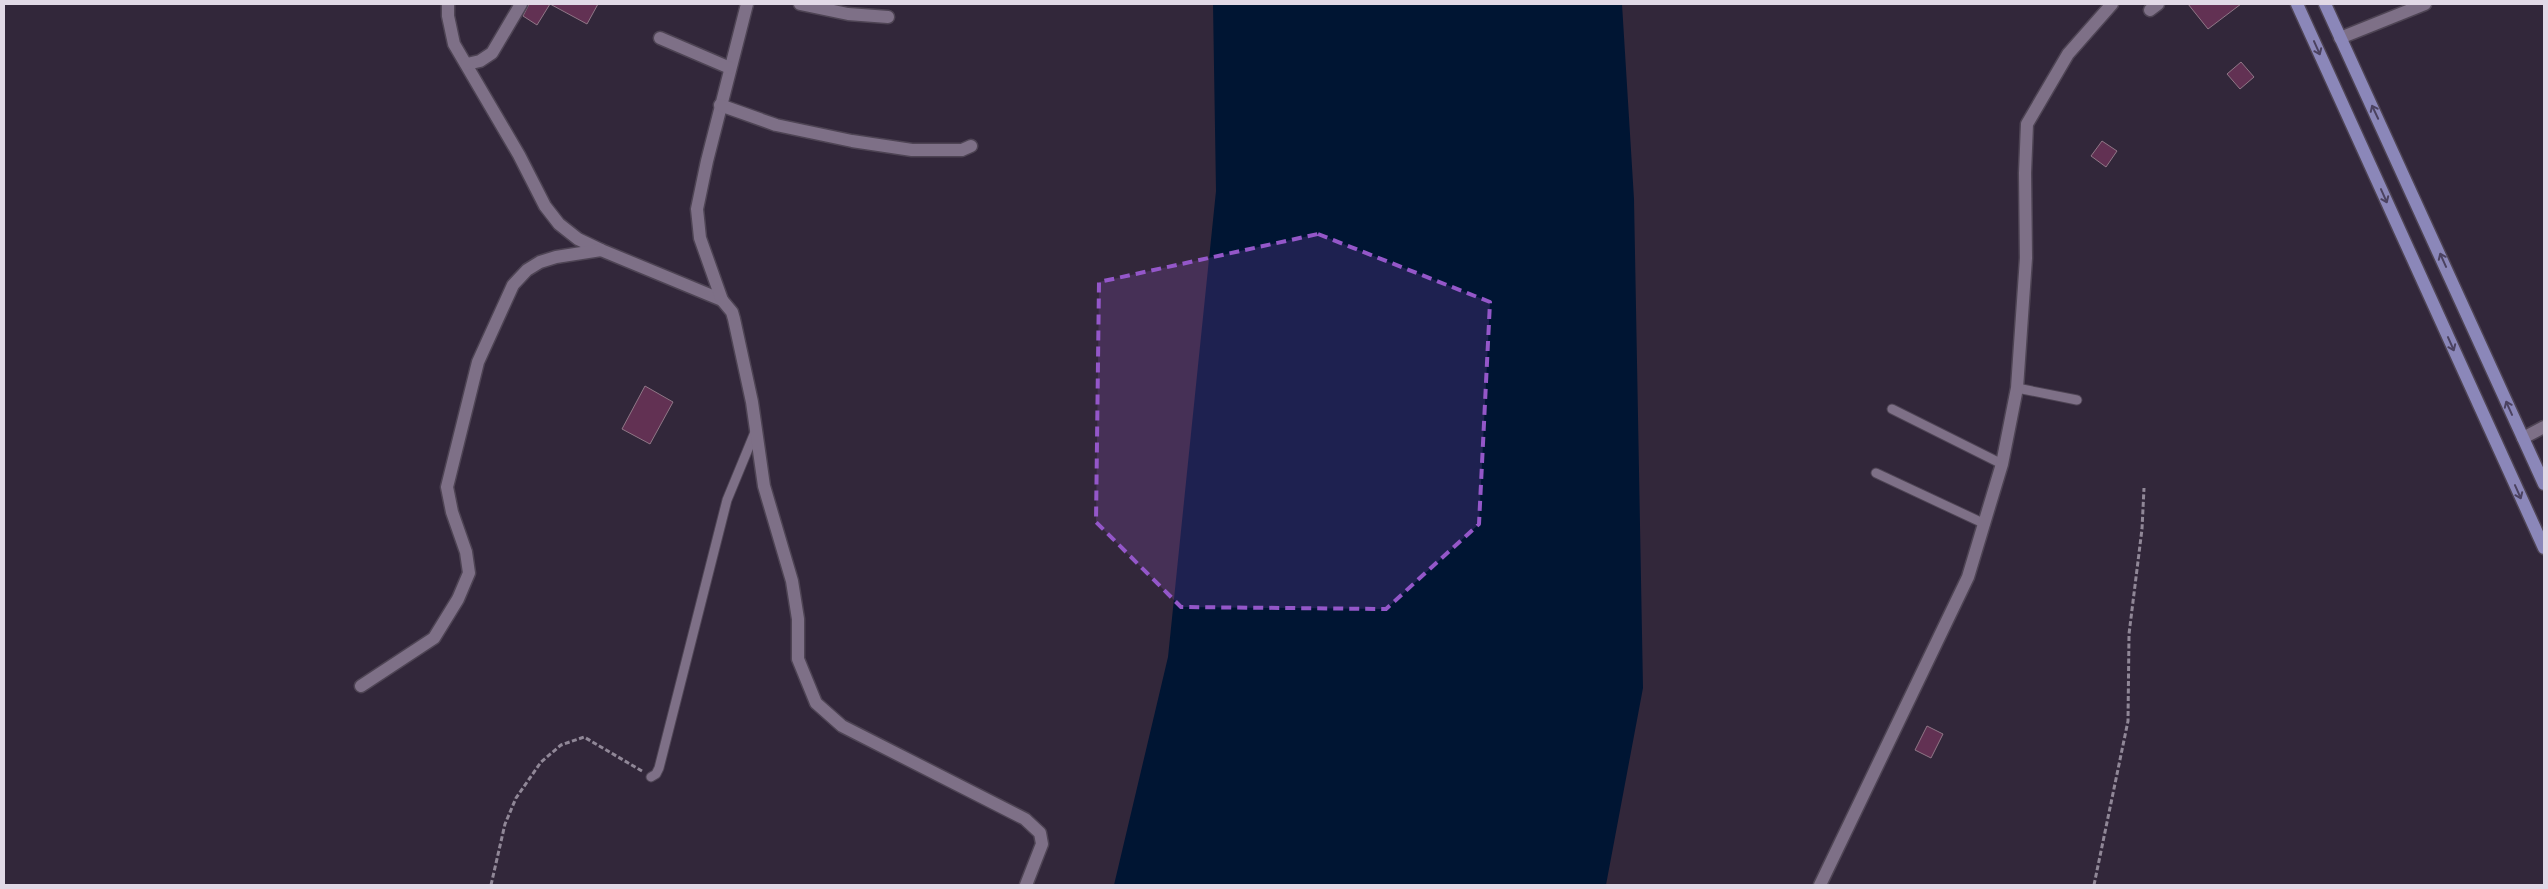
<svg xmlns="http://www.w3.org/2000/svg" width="2548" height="889" viewBox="0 0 2548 889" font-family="Mulish,sans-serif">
	<rect width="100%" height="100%" fill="#32273a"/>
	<!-- water -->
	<polygon fill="#001533" points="1213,4 1622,4 1634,199 1643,688 1606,885 1114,885 1168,657 1216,191"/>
	<!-- building -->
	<g fill="#623153" stroke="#907787">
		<polygon points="529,4 598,4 587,24 550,4 537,25 523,16"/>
		<polygon points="2188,4 2241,4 2208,29"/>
		<polygon points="2241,62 2254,77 2240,89 2227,74"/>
		<polygon points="2102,141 2117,151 2106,167 2091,156"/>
		<polygon points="645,386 673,402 650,444 622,429"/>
		<polygon points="1927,726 1943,734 1931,758 1915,750"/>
	</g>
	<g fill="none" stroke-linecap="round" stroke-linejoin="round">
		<defs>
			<g id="service">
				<polyline points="2017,388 2077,400"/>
				<polyline points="1892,409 2002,464"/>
				<polyline points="1876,473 1985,524"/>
				<polyline points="651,777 656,774 659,768 727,500 755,432"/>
			</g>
			<g id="minor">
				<polyline points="448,4 448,16 454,44 519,155 545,206 559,224 578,239 601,250 722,300"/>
				<polyline points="747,4 707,161 697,209 700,238 722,300 732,312 734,319 752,402 764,486 792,581 798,619 798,659 816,703 842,726 1025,819 1040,833 1042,844 1026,885"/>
				<polyline points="800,4 848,14 888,17"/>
				<polyline points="2150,10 2158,4"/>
				<polyline points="660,38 730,68"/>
				<polyline points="2340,38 2425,4"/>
				<polyline points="467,64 480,61 492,53 521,4"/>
				<polyline points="720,105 776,125 852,141 912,150 962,150 971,146"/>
				<polyline points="2523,438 2544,427"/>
				<polyline points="361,686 434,638 458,599 469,573 466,552 452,512 447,487 478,362 513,285 527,270 540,262 556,257 601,250"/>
				<polyline points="1820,885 1968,577 2002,464 2017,388 2026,258 2025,173 2027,124 2068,54 2112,4"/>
			</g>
			<g id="primary">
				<polyline points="2297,4 2544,548"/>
				<polyline points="2325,4 2544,484"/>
			</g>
		</defs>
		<!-- service casing -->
		<use href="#service" stroke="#4e4454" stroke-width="11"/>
		<!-- minor casing -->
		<use href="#minor" stroke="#4e4454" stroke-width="15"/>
		<!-- primary casing -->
		<use href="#primary" stroke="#4e4454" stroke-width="15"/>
		<!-- path -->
		<g stroke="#908797" stroke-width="3" stroke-dasharray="5 2.5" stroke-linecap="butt">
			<polyline points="491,885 505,824 516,798 541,762 561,745 584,737 642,771"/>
			<polyline points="2094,885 2128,721 2129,634 2142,529 2144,488"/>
		</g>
		<!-- service -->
		<use href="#service" stroke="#7e7087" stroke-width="9"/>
		<!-- minor -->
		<use href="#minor" stroke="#7e7087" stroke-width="12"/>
		<!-- primary -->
		<use href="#primary" stroke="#8b87b9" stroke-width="12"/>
	</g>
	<!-- one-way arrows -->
	<defs><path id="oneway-shaft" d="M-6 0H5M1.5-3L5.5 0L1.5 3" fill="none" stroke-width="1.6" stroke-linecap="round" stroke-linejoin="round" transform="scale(1.25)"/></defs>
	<g stroke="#4b4260">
		<use href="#oneway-shaft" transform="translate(2317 48) rotate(66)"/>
		<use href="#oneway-shaft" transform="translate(2375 112) rotate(-115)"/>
		<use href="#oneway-shaft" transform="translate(2384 196) rotate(66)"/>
		<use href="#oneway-shaft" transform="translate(2443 260) rotate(-114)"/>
		<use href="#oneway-shaft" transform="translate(2451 344) rotate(66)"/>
		<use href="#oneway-shaft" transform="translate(2509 408) rotate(-114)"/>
		<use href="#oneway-shaft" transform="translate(2518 492) rotate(66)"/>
	</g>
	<!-- marked area -->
	<path fill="#9457c9" fill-opacity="0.2" stroke="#9457c9" stroke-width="4" stroke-dasharray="10 6" stroke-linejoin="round" d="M 1318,234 L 1490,302 L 1479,524 L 1386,609 L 1181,607 L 1096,522 L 1099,282 Z"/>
	<!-- border -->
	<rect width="2548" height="889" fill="none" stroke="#e1d9e6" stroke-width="10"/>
</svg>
